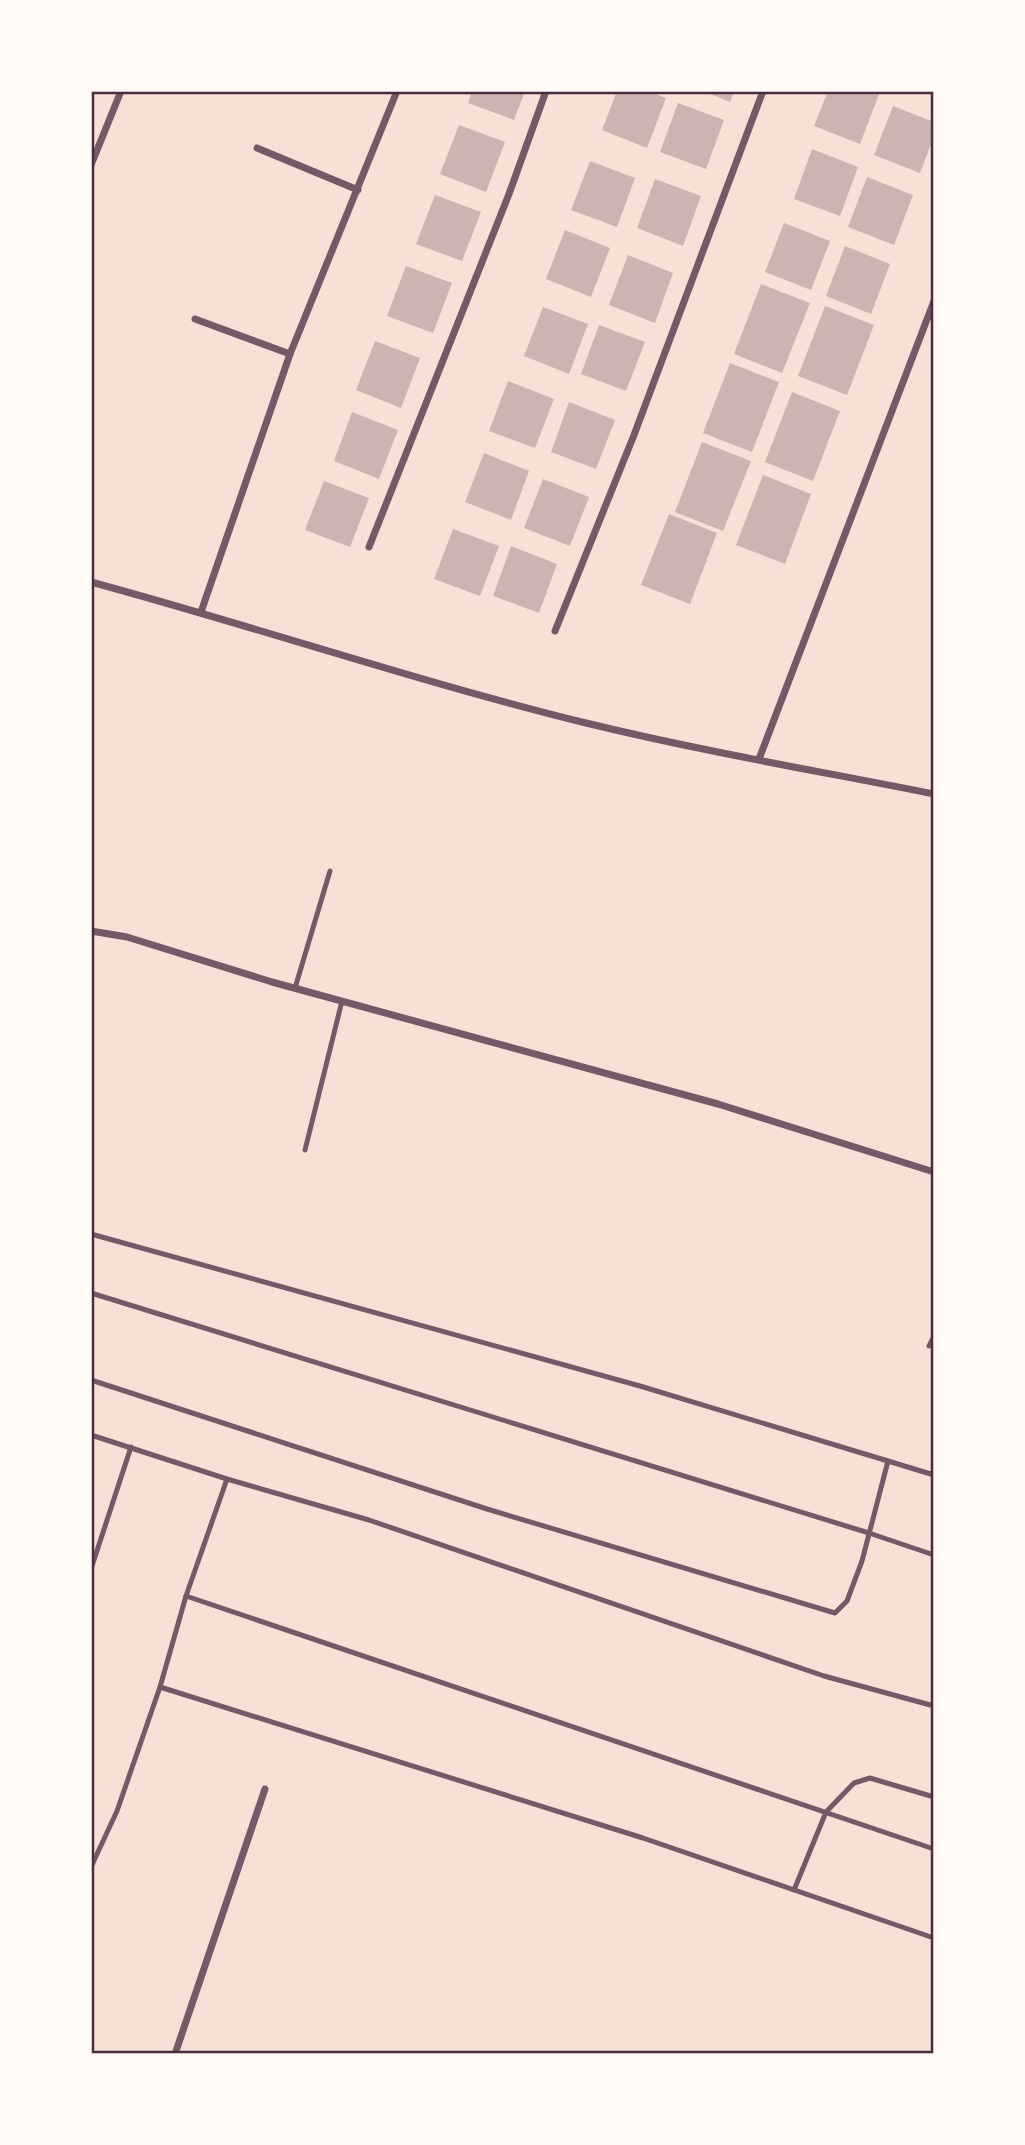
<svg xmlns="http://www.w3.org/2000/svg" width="1025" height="2145" viewBox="0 0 1025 2145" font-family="'DM Sans',sans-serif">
	<rect width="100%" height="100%" fill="#f7e1d7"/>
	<!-- building -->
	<g fill="#ccb4b1">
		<polygon points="472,91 525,91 514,120 468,103"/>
		<polygon points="617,91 647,91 666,98 647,148 602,130"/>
		<polygon points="703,91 734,91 730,102"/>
		<polygon points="828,91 870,91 879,94 860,144 814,126"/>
		<polygon points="678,103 724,120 706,169 660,152"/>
		<polygon points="893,106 934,122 934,136 920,173 874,155"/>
		<polygon points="459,125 505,142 486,192 440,174"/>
		<polygon points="812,149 858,167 840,216 794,199"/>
		<polygon points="590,161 635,178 617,227 571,210"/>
		<polygon points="867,177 913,195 894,245 848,227"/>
		<polygon points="655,179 701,196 683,246 637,228"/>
		<polygon points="435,195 481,212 462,261 416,244"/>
		<polygon points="784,223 830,241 811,290 765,272"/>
		<polygon points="565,230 610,248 591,297 546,279"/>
		<polygon points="845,246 890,264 871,314 826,296"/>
		<polygon points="628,255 673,273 655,323 609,305"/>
		<polygon points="406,266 452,283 433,333 387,316"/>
		<polygon points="761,284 810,303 782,373 734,354"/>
		<polygon points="825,306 874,325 847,395 798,376"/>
		<polygon points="543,307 588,324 569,374 524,356"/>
		<polygon points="599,325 645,342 626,391 581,374"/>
		<polygon points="375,341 420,358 401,408 356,390"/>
		<polygon points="730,363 779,382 752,452 703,433"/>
		<polygon points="508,381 554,399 535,448 489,431"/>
		<polygon points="792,392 840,411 813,481 765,462"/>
		<polygon points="569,402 615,420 596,469 551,452"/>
		<polygon points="352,412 398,430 379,479 334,461"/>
		<polygon points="702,442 751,461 723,531 675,512"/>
		<polygon points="484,453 529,471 511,520 465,502"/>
		<polygon points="763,475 811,494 785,564 736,545"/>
		<polygon points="543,479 589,497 570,546 524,528"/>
		<polygon points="324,481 369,498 350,547 305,530"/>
		<polygon points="669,514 717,533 690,604 641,585"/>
		<polygon points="453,529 499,546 480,596 434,579"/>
		<polygon points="511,546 557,564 539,613 493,596"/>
	</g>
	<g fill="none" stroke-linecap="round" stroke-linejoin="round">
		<!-- service -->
		<g stroke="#755966" stroke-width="5">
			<polyline points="295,988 330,871"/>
			<polyline points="305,1150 342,1001"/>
			<polyline points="91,1234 640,1386 888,1461 862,1561 847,1601 835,1613 487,1509 91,1380"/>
			<polyline points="91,1293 869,1533 934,1555"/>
			<polyline points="929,1346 934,1336"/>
			<polyline points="91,1435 227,1479 369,1520 824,1676 934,1706"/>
			<polyline points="888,1461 934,1475"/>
			<polyline points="91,1569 131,1447"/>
			<polyline points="186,1596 934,1849"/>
			<polyline points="160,1687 643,1838 934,1938"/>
			<polyline points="91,1867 117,1811 160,1687 186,1596 227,1479"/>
			<polyline points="794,1890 826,1812 854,1783 870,1778 934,1797"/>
		</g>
		<!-- minor -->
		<g stroke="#755966" stroke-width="7">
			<polyline points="257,148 358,190"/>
			<polyline points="91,165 121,91"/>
			<polyline points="195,319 290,354"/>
			<polyline points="369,547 509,194 546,91"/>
			<path d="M 91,582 C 257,627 419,682 586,723 C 701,751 818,771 934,794"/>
			<polyline points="201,612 290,354 397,91"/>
			<polyline points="555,631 634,435 763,91"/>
			<polyline points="759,759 934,301"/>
			<polyline points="91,931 127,937 272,982 718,1104 934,1172"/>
			<polyline points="175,2054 265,1789"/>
		</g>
	</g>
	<!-- border -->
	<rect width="1025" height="2145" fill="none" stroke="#fffaf5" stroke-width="186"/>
	<rect x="93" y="93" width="839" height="1959" fill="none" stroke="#4a2c40" stroke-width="2.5"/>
</svg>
